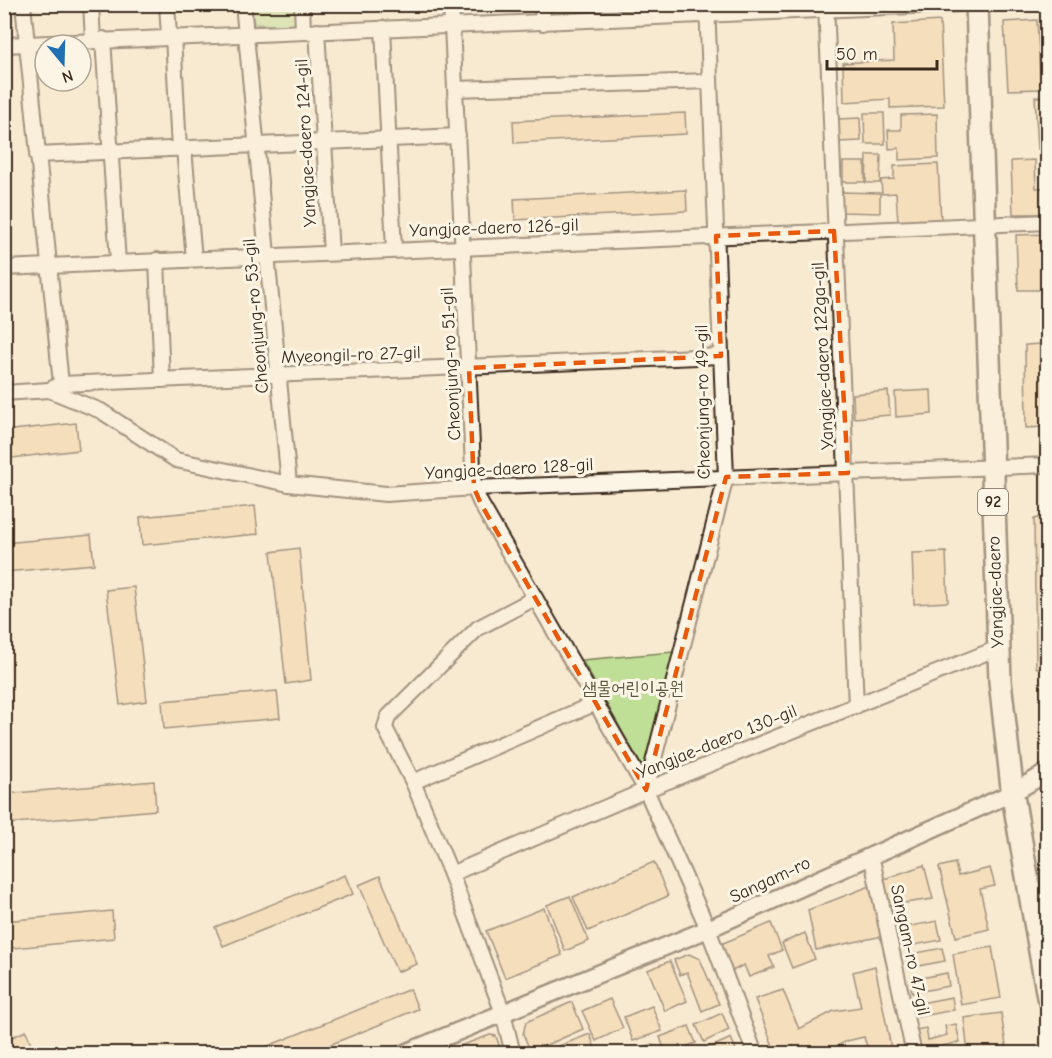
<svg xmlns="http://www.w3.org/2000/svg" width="1052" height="1058" viewBox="0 0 1052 1058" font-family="'Comic Neue','Poor Story',sans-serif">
	<rect width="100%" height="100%" fill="#f8ead1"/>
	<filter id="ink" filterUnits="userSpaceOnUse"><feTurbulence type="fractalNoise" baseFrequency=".0167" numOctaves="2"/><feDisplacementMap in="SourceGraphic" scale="12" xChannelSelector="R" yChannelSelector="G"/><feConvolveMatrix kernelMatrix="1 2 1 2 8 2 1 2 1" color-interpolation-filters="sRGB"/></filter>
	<g filter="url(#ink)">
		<!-- green -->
		<g fill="#bfde96" stroke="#7d845a" stroke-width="1.5">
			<polygon points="252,5 297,5 298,26 254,24"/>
			<polygon points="673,652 645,772 582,660"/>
		</g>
		<!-- building -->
		<g fill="#f0d1a2" stroke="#3b2a1e" stroke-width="1.5">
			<polygon points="1037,20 1041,89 1008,90 1004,22"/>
			<polygon points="940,21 944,106 890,108 890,99 844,102 843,63 894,60 893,24"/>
			<polygon points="1035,97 1048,97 1048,149 1038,149"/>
			<polygon points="685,113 686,134 514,143 513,121"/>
			<polygon points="864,113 884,113 885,144 865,144"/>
			<polygon points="937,114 938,158 899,160 899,148 889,149 888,130 901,130 901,115"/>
			<polygon points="860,118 861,141 838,142 838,119"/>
			<polygon points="867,155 881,155 880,183 866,183"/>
			<polygon points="1035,160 1036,188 1048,188 1048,214 1013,214 1011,161"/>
			<rect x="843" y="162" width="22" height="20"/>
			<polygon points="938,164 941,220 898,222 896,193 882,194 881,180 894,179 894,166"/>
			<polygon points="686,190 687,211 515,220 514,199"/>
			<polygon points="841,192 880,193 880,213 841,212"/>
			<polygon points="1048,234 1048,290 1018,290 1016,235"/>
			<polygon points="1040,329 1048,329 1048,441 1044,441 1044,427 1026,428 1025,345 1041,344"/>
			<polygon points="931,390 932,414 896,417 895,392"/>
			<polygon points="888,391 890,415 854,418 853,394"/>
			<polygon points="76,423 79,450 4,459 4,431"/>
			<polygon points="255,506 258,534 142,545 140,517"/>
			<polygon points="1048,515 1048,674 1036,667 1034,519"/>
			<polygon points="91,535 94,564 5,572 4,543"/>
			<polygon points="299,548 311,680 286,684 271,552"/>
			<polygon points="946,552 948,602 914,604 912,553"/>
			<polygon points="134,587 147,701 120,705 106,590"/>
			<polygon points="277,691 280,718 164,729 162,701"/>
			<polygon points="154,781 156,810 4,824 4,794"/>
			<polygon points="654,862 668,896 588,931 573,897"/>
			<polygon points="955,863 958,876 990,868 995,886 980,889 989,929 956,937 939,867"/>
			<polygon points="924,865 933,899 890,905 884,879"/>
			<polygon points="345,875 353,894 223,946 215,927"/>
			<polygon points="380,876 417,964 397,972 359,885"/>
			<polygon points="870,886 883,936 816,950 808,910"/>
			<polygon points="570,896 589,941 565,951 547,905"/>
			<polygon points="544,908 562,955 505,978 486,931"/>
			<polygon points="112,911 114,938 4,949 4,921"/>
			<polygon points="937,921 941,940 904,947 900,928"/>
			<polygon points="771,923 782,950 769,956 774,967 749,977 744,965 732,971 721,944"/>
			<polygon points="805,933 815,959 792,968 782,943"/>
			<polygon points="992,947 1001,998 961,1005 953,954"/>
			<polygon points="942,948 945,961 908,968 906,955"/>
			<polygon points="689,954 700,959 719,1004 702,1011 687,972 680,975 674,960"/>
			<polygon points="670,961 687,1001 665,1011 648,970"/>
			<polygon points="875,966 892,1053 869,1054 864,1037 847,1041 821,1054 776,1054 755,999 783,990 799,1029 834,1011 861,1007 853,972"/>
			<polygon points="947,973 949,986 912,993 910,980"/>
			<polygon points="410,989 418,1009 307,1054 248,1054"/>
			<polygon points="952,997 954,1010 917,1017 915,1004"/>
			<polygon points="610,999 623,1028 596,1041 582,1011"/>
			<polygon points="572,1002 583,1029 531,1052 523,1034 526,1022"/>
			<polygon points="652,1006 662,1031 633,1041 624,1017"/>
			<polygon points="722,1013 729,1030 704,1042 696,1025"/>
			<polygon points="1001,1013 1007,1052 968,1054 964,1018"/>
			<polygon points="956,1024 960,1042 920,1051 915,1030 926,1028 928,1040 947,1035 945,1026"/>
			<polygon points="689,1026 696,1043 666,1054 660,1037"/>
			<polygon points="26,1031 35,1054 11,1054 5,1040"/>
			<polygon points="590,1034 597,1054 553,1054 551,1049"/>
			<polygon points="490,1035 496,1036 500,1048 486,1054 459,1054 457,1047"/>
			<polygon points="731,1038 738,1054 709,1054 707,1049"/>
			<polygon points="652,1044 655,1054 627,1053"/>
		</g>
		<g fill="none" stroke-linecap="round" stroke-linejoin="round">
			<defs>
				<g id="minor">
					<polyline points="23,4 61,384"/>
					<polyline points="91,4 93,40"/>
					<polyline points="167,4 169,36"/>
					<polyline points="243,4 289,484"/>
					<polyline points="302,4 303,31"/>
					<polyline points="451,4 474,488 481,504 646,790 708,929 755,1054"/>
					<polyline points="542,4 543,23"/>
					<polyline points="826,4 856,706"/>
					<polyline points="383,28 394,250"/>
					<polyline points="317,31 331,253"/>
					<polyline points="173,36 179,149"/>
					<polyline points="103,39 118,262"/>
					<polyline points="4,45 958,4"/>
					<polyline points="455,89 710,81"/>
					<polyline points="184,149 194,259"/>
					<polyline points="37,155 458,136"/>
					<polyline points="157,260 162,380"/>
					<polyline points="4,268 1048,222"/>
					<polyline points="49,390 101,411 176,460 289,484 386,494 474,488 1048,465"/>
					<polyline points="4,393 49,390 61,384 721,356"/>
					<polyline points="413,782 596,703"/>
					<polyline points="646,790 726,477 707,4"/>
					<polyline points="871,855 914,1054"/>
					<polyline points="451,874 646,790 998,648"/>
					<polyline points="513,1054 503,1013 451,874 413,782 385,728 388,717 478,628 535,598"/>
				</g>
				<polyline id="tertiary" points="403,1054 708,929 1012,793 1048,772"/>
				<polyline id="primary" points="977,4 1000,681 1013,796 1048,997"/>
			</defs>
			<!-- minor casing -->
			<use href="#minor" stroke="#3b2a1e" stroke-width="18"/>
			<!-- tertiary casing -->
			<use href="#tertiary" stroke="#3b2a1e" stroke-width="21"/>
			<!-- primary casing -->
			<use href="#primary" stroke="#3b2a1e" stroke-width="26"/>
			<!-- minor -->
			<use href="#minor" stroke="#fcf5e5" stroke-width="14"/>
			<!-- tertiary -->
			<use href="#tertiary" stroke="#fcf5e5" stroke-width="16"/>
			<!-- primary -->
			<use href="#primary" stroke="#fcf5e5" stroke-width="21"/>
		</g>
	</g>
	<!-- marked area -->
	<path d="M0 0H1052V1058H0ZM 834,231 L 848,473 L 726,477 L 646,790 L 481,504 L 474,488 L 469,368 L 721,356 L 716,236 Z" fill="#f8ead1" fill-opacity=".55" fill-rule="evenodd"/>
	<path fill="none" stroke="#e8590c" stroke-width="4.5" stroke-dasharray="12 8" stroke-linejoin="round" d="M 834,231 L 848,473 L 726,477 L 646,790 L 481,504 L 474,488 L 469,368 L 721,356 L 716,236 Z"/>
	<g text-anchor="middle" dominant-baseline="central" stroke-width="6" stroke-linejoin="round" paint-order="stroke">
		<!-- shield labels -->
		<rect fill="#fcf5e5" stroke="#75675a" stroke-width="1.5" x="978" y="489" width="30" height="26" rx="4.5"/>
		<g font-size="16" font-weight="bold" fill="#3b2a1e">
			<text x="993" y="502">92</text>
		</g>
		<!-- street labels -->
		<g font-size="18" fill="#3b2a1e" stroke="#fcf5e5">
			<text transform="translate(306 143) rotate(-93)">Yangjae-daero 124-gil</text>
			<text transform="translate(494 228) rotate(-2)">Yangjae-daero 126-gil</text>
			<text transform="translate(256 316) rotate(-95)">Cheonjung-ro 53-gil</text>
			<text transform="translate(351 355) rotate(-2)">Myeongil-ro 27-gil</text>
			<text transform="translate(823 356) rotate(-93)">Yangjae-daero 122ga-gil</text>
			<text transform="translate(451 364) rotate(-93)">Cheonjung-ro 51-gil</text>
			<text transform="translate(703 402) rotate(-91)">Cheonjung-ro 49-gil</text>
			<text transform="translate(509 469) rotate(-3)">Yangjae-daero 128-gil</text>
			<text transform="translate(996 592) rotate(-92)">Yangjae-daero</text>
			<text transform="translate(717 742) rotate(-22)">Yangjae-daero 130-gil</text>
			<text transform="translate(770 880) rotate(-25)">Sangam-ro</text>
			<text transform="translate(910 950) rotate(78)">Sangam-ro 47-gil</text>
		</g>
		<!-- park labels -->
		<g font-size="18" fill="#5c573c" stroke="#fcf5e5">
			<text x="633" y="688">샘물어린이공원</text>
		</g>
	</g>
	<!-- margin -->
	<rect width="1052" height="1058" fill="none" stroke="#fcf5e5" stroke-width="24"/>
	<rect x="12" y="12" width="1028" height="1034" fill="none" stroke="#3b2a1e" stroke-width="2" filter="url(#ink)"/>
	<!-- north arrow -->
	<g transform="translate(63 63) rotate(161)"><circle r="28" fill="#fcf5e5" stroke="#afa495" stroke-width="1.5"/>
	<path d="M0-4.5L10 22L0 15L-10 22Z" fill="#1f6fb2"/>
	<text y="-9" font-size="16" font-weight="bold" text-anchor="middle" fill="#3b2a1e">N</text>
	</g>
	<!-- scale -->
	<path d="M827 60v9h110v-9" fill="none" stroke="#3b2a1e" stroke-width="3"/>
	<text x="836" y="60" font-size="18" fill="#3b2a1e" stroke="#fcf5e5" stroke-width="4.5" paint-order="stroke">50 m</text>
</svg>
